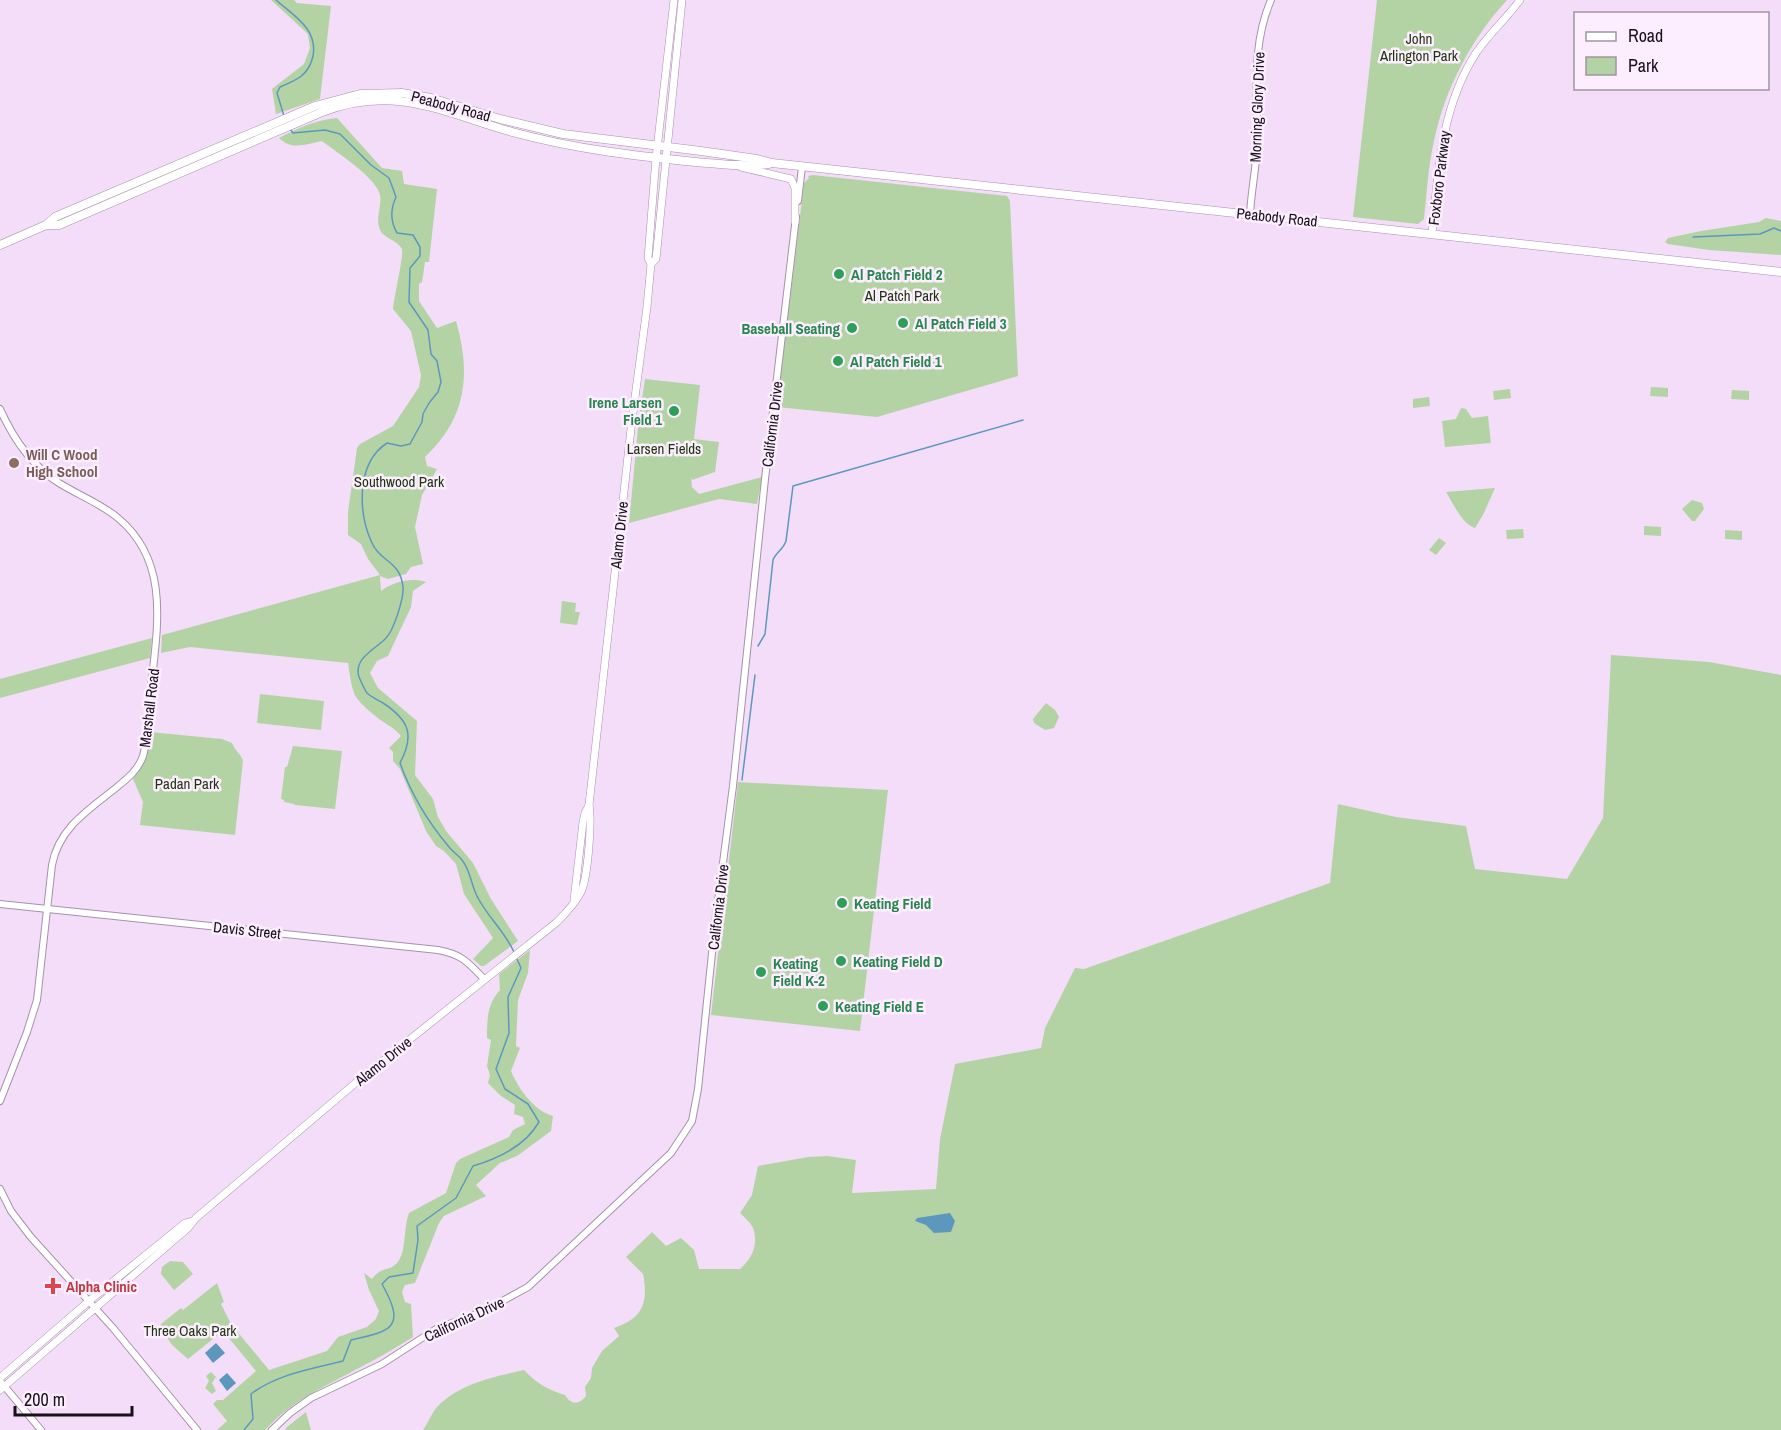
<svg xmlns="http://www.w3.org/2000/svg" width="1781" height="1430" viewBox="0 0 1781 1430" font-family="'Archivo Narrow',sans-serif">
	<rect width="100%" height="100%" fill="#f4ddf9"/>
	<!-- green -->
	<g fill="#b4d3a4">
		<polygon points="271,0 294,0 297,3 331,6 320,99 276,114 272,89 304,64 310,48 308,34"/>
		<path d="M 1377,0 L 1507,0 C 1471,39 1445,89 1434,141 C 1428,167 1427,193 1424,219 L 1418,224 L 1353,217 Z"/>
		<path d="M 337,118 L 382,168 L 402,171 L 404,184 L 437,189 L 429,262 L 425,262 L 422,282 L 419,284 L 419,301 L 437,328 L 456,321 C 471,373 467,418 425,457 L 427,466 L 437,469 L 422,495 L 415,527 L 423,564 L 411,567 L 406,574 L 388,579 L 380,576 L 381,591 C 392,582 412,577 426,582 L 413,591 L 411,607 L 388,656 L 377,661 L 370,673 L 378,688 L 417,721 L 415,775 L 433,799 L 438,817 L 446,831 L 473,863 L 491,899 L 518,941 L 484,966 L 481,966 L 473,959 L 493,938 L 464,894 L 456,864 L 444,851 L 436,846 L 426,831 L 400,769 L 393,761 L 393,752 L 389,748 L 401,736 C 394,727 387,725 379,719 C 352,697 353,696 348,663 L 190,647 L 161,653 L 162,635 L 380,575 L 368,559 L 361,544 L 348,535 L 348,512 L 357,448 L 360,444 L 393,426 L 419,387 L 421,375 L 411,331 L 393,309 C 394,297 404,255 402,249 C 397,239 382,239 379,227 C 376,217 382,205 380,195 C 377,178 336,152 322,141 C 306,144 292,151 279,138 C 298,128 316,120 337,118 Z"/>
		<polygon points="813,175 1007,196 1010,201 1018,376 877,417 777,407 804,183 809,178 808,176"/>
		<polygon points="1766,218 1781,221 1781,255 1709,250 1668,244 1665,242 1668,238 1701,231 1759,222"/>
		<polygon points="645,379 700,385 694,439 719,442 715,472 692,480 691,477 692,487 699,494 762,477 757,504 719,499 629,523 639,418"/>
		<polygon points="1651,387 1668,388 1668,397 1650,396"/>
		<polygon points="1510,389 1511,398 1494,400 1493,391"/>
		<polygon points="1732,390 1749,391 1749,400 1731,399"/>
		<polygon points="1429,397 1430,406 1413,408 1413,399"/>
		<polygon points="1461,408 1466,409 1472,418 1488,416 1491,443 1445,447 1442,421 1456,419"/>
		<path d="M 1495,488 L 1483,515 L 1475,528 C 1462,524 1453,503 1446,492 Z"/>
		<polygon points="1692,500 1702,503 1704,509 1695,521 1692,521 1682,509"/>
		<polygon points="1644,526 1661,527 1661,536 1644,535"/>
		<polygon points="1523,529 1524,538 1507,539 1506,530"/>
		<polygon points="1725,530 1742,531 1742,540 1725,539"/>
		<polygon points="1439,538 1446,543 1436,555 1429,550"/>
		<polygon points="562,601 576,603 575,612 580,612 577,625 560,623"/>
		<polygon points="152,638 150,658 0,698 0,679"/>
		<path d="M 1611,655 L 1709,662 L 1781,675 L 1781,1430 L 423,1430 C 428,1423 432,1412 438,1406 C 461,1383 494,1377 524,1370 C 536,1383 548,1390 565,1395 C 571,1405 579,1405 586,1396 L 585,1387 L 591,1378 L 592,1368 L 602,1351 L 619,1336 L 614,1328 C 642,1319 649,1303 643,1274 L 626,1257 L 652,1232 L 666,1246 L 681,1238 L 694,1250 L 699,1269 L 740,1269 C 752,1259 759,1244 753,1228 C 751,1223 744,1217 740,1213 L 752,1195 L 758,1166 L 808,1157 L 827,1156 L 856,1160 L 852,1193 L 936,1189 L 940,1139 L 955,1064 L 1041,1048 L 1045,1028 L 1075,968 L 1084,969 L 1330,883 L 1338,804 L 1396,817 L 1466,826 L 1475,869 L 1567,879 L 1603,818 Z"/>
		<polygon points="260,694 324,701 321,730 257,723"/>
		<polygon points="1046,703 1055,710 1059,717 1054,728 1045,730 1034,723 1033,719"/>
		<path d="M 150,732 L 222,739 L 232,743 C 235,751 241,754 243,761 L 235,835 L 140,825 L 143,802 L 133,779 L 145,761 Z"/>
		<polygon points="293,746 342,751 335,809 295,805 294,804 284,802 284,800 281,799 285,767 287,767"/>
		<polygon points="738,782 888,790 860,1031 711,1015"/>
		<path d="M 530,950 L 528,973 L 518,1000 L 516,1046 L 520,1048 L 511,1071 C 518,1088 534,1111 553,1116 L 551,1131 L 517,1156 L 500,1163 L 476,1185 L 486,1196 L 444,1216 L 439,1223 L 415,1283 L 405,1285 L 402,1292 L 405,1302 L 411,1304 L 413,1337 C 394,1349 375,1360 355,1370 C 319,1390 294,1399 265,1430 L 217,1430 L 227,1421 L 213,1404 L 217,1400 L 223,1400 L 256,1371 L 223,1331 L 188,1359 L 173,1346 L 160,1328 L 161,1324 L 181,1308 L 183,1310 L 217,1283 L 224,1302 L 221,1304 L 231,1324 L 269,1370 L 327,1351 L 338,1337 L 367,1327 L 376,1319 L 379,1311 L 369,1290 L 364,1273 L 372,1279 C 382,1266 387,1272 396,1264 C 407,1254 403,1228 409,1213 L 446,1193 L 456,1163 L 460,1159 L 509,1137 L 513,1130 L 525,1124 L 523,1117 L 514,1114 L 515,1105 L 501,1096 L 488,1083 L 490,1075 L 487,1066 L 491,1040 L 487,1038 C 487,1020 487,1004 500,990 L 499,974 Z"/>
		<polygon points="170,1261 183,1262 193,1274 174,1290 161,1274 162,1267"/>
		<polygon points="211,1372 216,1377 212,1383 216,1391 212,1394 205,1388 209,1381 206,1376"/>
		<polygon points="306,1412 311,1430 285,1430 287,1427"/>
	</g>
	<!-- water -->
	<g fill="#5c98be">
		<polygon points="950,1213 955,1221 951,1232 934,1233 926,1225 915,1221 917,1218"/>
		<polygon points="216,1343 225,1353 213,1363 205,1353"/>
		<polygon points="227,1373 236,1383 227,1391 219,1380"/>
	</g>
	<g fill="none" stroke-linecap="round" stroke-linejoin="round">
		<!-- stream -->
		<g stroke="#5c98be" stroke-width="1.5">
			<path d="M 276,0 C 294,16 318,29 313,56 C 309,75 297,80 280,87 L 277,93 L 284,116"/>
			<path d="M 290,129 L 293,133 L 325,130 L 340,134 L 371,165 L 389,178 L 396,197 C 390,210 390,221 397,233 L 413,235 L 420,247 L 420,256 L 410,268 L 409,302 L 428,330 L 431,354 L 437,361 L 441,382 L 438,392 L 429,403 L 423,414 L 422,422 L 410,444 L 401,446 L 387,443 C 356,463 358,513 372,543 C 380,562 400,560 403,587 C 404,598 394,630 386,638 C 376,649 353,658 359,677 C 361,681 364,689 367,693 C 371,697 378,700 383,703 C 409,720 415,735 400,763 C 411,794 428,822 449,847 C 453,852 458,855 462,860 C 471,871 471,886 478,898 C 488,917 505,932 514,952"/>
			<polyline points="1693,237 1760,234 1774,228 1781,231"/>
			<path d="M 758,646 L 765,634 L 773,560 C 776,552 783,550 786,541 L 793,486 L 1023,420"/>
			<polyline points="742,780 755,675"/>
			<path d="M 244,1430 L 253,1419 L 251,1394 C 277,1374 312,1369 343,1361 L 351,1340 C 393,1331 406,1327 382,1284 L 389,1277 L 413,1273 L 418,1240 L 417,1226 L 456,1198 L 473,1166 C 499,1158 525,1146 539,1122 L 528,1104 L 505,1089 L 496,1069 L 509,1033 L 508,997 L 521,968 L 517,959"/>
		</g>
		<defs>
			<g id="tertiary">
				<polyline points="798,201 802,167"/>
				<path d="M 1250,215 C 1251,190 1257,166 1257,141 C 1258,93 1251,46 1271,0"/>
				<path d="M 0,409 C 13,438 32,466 59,483 C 78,495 100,503 118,518 C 171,562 157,628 151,688 C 149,710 149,734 143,756 C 138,770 128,778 117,787 C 90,809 59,827 52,865 L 37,1000 L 27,1032 L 0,1101"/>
				<path d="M 0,904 L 438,950 C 461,954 468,962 484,979"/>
				<polyline points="0,1189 11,1211 30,1236 113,1328 197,1430"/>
				<polyline points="0,1381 41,1430"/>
				<polyline points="272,1430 290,1413 311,1398 382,1364 436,1329 484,1311 528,1287 671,1153 692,1121 698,1089 715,924 733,786 765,479 796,217"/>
			</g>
			<g id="secondary">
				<polyline points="741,167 791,179 795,188 795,222"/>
				<path d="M 1432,234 C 1438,172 1441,107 1476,53 C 1489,34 1506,19 1520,0"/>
				<polyline points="651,264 656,259 682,0"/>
				<polyline points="574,900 583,822 585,813 589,805"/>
				<polyline points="0,1378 89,1301 185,1223 192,1221"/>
				<path d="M 0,1390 L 188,1228 L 196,1218 L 359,1080 L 557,922 C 566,913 576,902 581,892 C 588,877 592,821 589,805 L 632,420 L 647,307 L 651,264 L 648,258 L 656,158 L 674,0"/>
			</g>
			<g id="primary">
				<polyline points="46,225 55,217 315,106 360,94 402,93 431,98 500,119 563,134 701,151 757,159 772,163 1781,272"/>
				<path d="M 0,245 L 46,225 L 59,225 L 322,112 C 397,83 446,114 516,133 C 575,149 636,156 696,162 C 721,164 745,167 769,164"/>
			</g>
		</defs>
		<!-- tertiary casing -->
		<use href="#tertiary" stroke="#a791ab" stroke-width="8"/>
		<!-- secondary casing -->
		<use href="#secondary" stroke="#a791ab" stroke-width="8"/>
		<!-- primary casing -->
		<use href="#primary" stroke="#a791ab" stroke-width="9"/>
		<!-- tertiary -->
		<use href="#tertiary" stroke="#fff" stroke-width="6"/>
		<!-- secondary -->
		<use href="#secondary" stroke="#fff" stroke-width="7"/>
		<!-- primary -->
		<use href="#primary" stroke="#fff" stroke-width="8"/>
	</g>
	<!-- markers -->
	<g fill="#2e9e5b" stroke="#fceeff" stroke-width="2">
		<circle cx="839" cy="274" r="6"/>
		<circle cx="903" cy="323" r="6"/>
		<circle cx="852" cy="328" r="6"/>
		<circle cx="838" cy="361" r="6"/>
		<circle cx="674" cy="411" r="6"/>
		<circle cx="842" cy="903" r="6"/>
		<circle cx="841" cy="961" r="6"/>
		<circle cx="761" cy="972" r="6"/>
		<circle cx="823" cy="1006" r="6"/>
	</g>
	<circle fill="#8d6e63" stroke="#fceeff" stroke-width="2" cx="14" cy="463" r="6"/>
	<path fill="#e0444e" stroke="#fceeff" stroke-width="2" d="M50 1277h6v6h6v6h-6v6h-6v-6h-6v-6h6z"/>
	<g text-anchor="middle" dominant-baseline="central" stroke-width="5" stroke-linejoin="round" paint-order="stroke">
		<!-- park labels -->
		<g font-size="15" fill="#1c330c" stroke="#fceeff">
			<text x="1419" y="38">John<tspan x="1419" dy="17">Arlington Park</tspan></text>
			<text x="902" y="295">Al Patch Park</text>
			<text x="664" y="448">Larsen Fields</text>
			<text x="399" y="481">Southwood Park</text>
			<text x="187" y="783">Padan Park</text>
			<text x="190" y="1330">Three Oaks Park</text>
		</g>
		<!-- street labels -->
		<g font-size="15" fill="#170f19" stroke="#fceeff">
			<text transform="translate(451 106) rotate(15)">Peabody Road</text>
			<text transform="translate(1257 107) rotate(-88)">Morning Glory Drive</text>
			<text transform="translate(1439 178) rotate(-83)">Foxboro Parkway</text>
			<text transform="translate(1277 217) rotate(6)">Peabody Road</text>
			<text transform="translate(772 424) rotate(-83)">California Drive</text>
			<text transform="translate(619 535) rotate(-84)">Alamo Drive</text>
			<text transform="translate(149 708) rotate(-83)">Marshall Road</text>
			<text transform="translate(718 907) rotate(-83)">California Drive</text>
			<text transform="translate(247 930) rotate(6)">Davis Street</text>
			<text transform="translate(383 1061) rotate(-39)">Alamo Drive</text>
			<text transform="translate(464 1319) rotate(-25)">California Drive</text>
		</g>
		<!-- leisure labels -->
		<g font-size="15" font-weight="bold" fill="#27864d" stroke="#fceeff" text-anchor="start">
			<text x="851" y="274">Al Patch Field 2</text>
			<text x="915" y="323">Al Patch Field 3</text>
			<text x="840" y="328" text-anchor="end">Baseball Seating</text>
			<text x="850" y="361">Al Patch Field 1</text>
			<text x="662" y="402" text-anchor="end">Irene Larsen<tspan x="662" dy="17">Field 1</tspan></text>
			<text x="854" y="903">Keating Field</text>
			<text x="853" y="961">Keating Field D</text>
			<text x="773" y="963">Keating<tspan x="773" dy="17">Field K-2</tspan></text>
			<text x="835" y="1006">Keating Field E</text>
		</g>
		<!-- education labels -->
		<g font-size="15" font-weight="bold" fill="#785e54" stroke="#fceeff" text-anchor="start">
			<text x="26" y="454">Will C Wood<tspan x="26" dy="17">High School</tspan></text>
		</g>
		<!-- health labels -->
		<g font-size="15" font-weight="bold" fill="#be3a42" stroke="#fceeff" text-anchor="start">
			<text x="66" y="1286">Alpha Clinic</text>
		</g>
	</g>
	<!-- legend -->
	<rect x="1574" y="12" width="195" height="78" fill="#fceeff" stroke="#a095a3" stroke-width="1.5"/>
	<rect x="1586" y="32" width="30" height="9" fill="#ffffff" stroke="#a095a3" stroke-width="1.5"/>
	<text x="1628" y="42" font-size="18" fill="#170f19">Road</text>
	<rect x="1586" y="57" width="30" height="18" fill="#b4d3a4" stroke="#a095a3" stroke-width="1.5"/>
	<text x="1628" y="72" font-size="18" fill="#170f19">Park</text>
	<!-- scale -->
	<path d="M15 1406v9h117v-9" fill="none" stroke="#170f19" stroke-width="3"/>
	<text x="24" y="1406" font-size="18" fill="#170f19" stroke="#fceeff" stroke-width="4.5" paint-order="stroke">200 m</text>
</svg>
